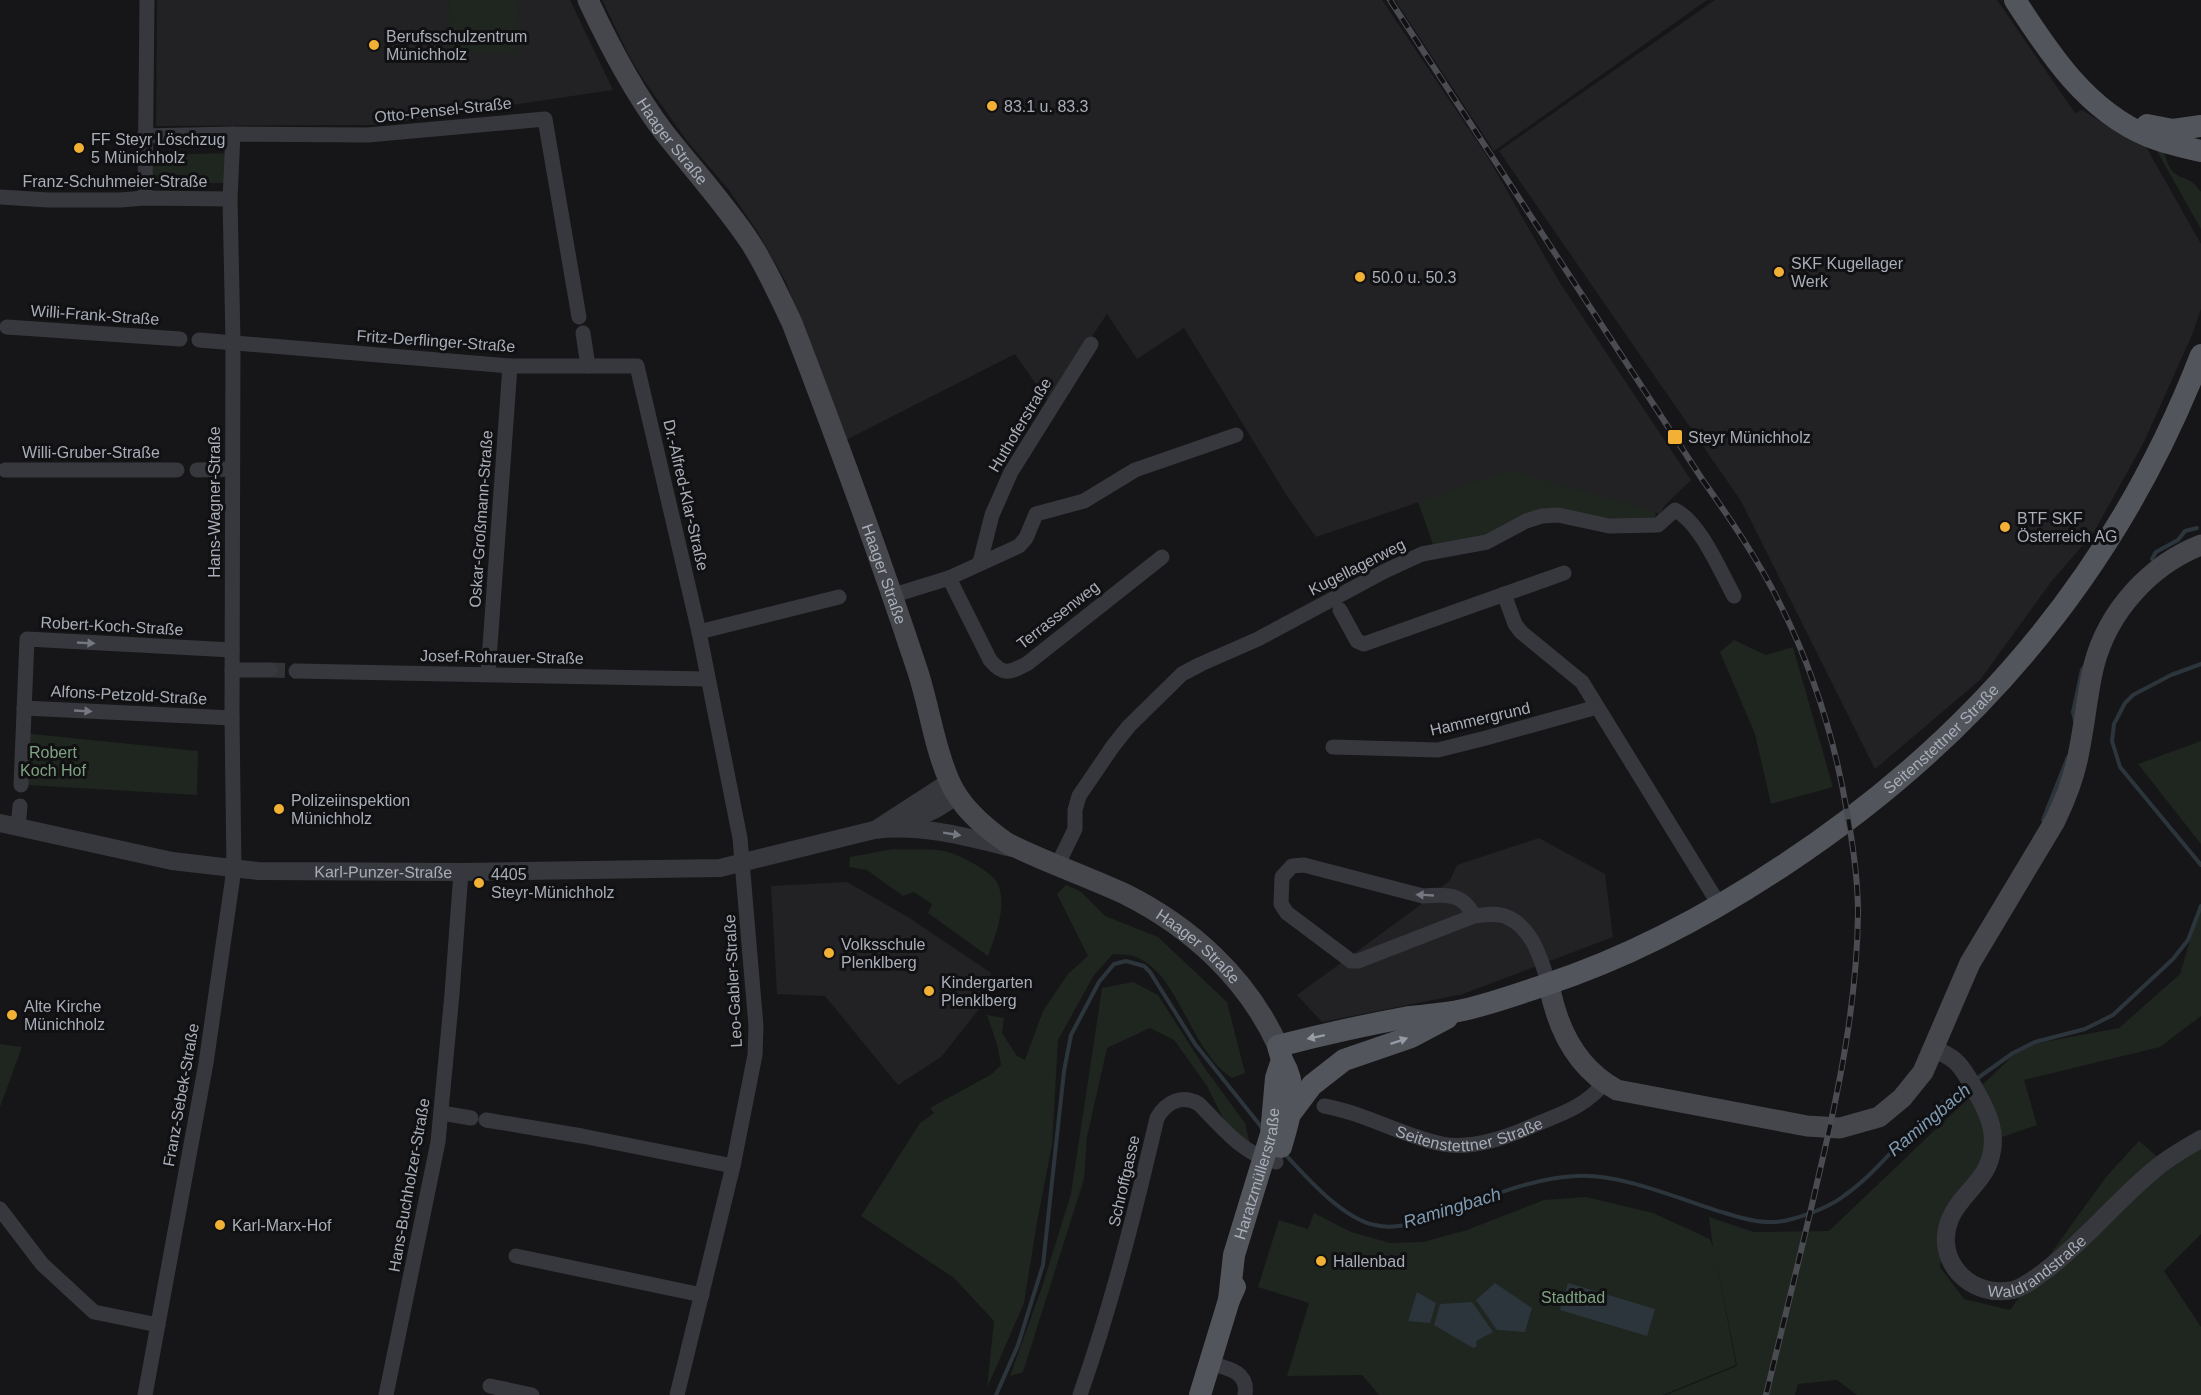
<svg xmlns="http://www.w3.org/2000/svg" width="2201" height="1395" viewBox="0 0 2201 1395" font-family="Helvetica,sans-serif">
	<rect width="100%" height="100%" fill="#161618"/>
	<!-- built -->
	<g fill="#222225">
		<polygon points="157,0 570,0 613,90 377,125 156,126"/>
		<polygon points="602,0 1382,0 1487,156 1560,283 1691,480 1665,505 1660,514 1510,471 1316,537 1287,496 1184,328 1137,359 1107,314 1048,401 1015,354 846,440 786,282 757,231 729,190 687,141 645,82 629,56"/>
		<polygon points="1395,0 1707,0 1494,151"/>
		<polygon points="1715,0 1997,0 2075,113 2082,110 2118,132 2145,145 2201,244 2201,309 2192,335 2144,442 2094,532 2051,582 1980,680 1875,769 1741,501 1499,151"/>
		<polygon points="1539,838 1605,874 1613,937 1463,994 1322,1022 1297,995 1415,909 1450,880 1457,865"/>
		<polygon points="847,882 908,917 991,973 987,999 941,1057 898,1085 825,996 777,994 771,886"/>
	</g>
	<!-- green -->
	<g fill="#1e261f">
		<polygon points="450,0 519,0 516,54 447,51"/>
		<path d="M 2153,144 L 2163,146 C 2171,189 2186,168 2201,192 L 2201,229 Z"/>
		<polygon points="233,153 233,183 151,183 151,155"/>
		<polygon points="1510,470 1654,511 1656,515 1654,519 1633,522 1561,512 1491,536 1434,547 1418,502"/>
		<polygon points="1734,640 1766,655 1793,647 1833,787 1771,804 1755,734 1720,652"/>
		<polygon points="23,733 198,751 197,795 27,785"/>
		<polygon points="2201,741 2201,844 2138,764"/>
		<path d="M 893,849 C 909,850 928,848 944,851 C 958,854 992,871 998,884 C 1007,906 996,935 988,956 L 928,913 L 932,904 L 914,892 L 903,896 L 867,870 L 849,867 L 850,857 Z"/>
		<path d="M 1066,885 L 1080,891 L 1105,916 L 1158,937 L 1227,1002 L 1245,1073 L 1232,1078 C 1190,1051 1180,975 1136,957 C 1130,954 1121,955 1113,954 L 1094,975 L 1058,1040 L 1052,1145 L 1037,1222 L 1024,1303 L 987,1388 L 994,1321 L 954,1278 L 861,1216 L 920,1123 L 934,1113 L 930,1108 L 992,1074 L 1001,1065 L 997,1044 L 987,1015 L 1004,1018 L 1002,1033 L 1017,1056 L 1025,1060 L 1043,1011 L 1068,974 L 1088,956 L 1057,894 Z"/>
		<polygon points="2201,903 2201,1016 2160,1047 2024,1080 2037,1125 1985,1143 1978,1178 1946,1214 1940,1267 1964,1299 2010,1310 2106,1177 2139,1141 2168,1166 2201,1143 2201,1234 2164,1271 2201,1327 2201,1395 1857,1395 1837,1380 1798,1384 1795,1395 1666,1395 1737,1366 1716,1259 1736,1365 1663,1395 1379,1395 1362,1375 1287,1376 1309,1303 1258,1287 1279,1220 1308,1229 1314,1213 1351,1232 1390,1243 1423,1242 1467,1230 1544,1200 1586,1197 1653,1213 1710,1239 1713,1247 1709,1217 1754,1232 1829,1231 2023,1046 2119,1028 2180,974"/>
		<polygon points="1133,982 1158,995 1206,1070 1245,1123 1251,1148 1227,1126 1207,1086 1174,1040 1150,1028 1107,1048 1087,1137 1084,1179 1023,1372 1010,1376 1041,1290 1071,1194 1102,988"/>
		<polygon points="0,1044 22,1047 0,1107"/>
	</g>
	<!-- water -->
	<g fill="#2c353c">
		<polygon points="1495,1283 1532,1308 1525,1332 1497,1330 1476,1300"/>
		<polygon points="1568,1283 1655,1309 1647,1336 1560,1310"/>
		<polygon points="1417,1292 1436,1303 1430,1323 1408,1321"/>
		<polygon points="1472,1302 1493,1332 1476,1341 1477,1346 1473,1348 1434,1325 1440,1304"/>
	</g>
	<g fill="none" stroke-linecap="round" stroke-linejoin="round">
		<!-- stream -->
		<g stroke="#2c353c" stroke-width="4">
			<polyline points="2152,559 2156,552 2178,540 2185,531 2197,528"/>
			<polyline points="2201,664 2171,675 2133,695 2125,703 2114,724 2112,741 2120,767 2201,865"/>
			<polyline points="2075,721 2073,712 2082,670 2084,667"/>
			<polyline points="2043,820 2068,757"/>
			<polyline points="1975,1080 2013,1053 2035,1042 2085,1029 2113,1015 2173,959 2188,940 2201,906"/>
			<path d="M 1284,1153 C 1305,1176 1343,1219 1375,1225 C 1399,1231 1422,1220 1445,1212 C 1487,1198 1531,1178 1576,1176 C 1621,1173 1681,1200 1725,1213 C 1747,1220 1769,1226 1792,1219 C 1810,1214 1830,1207 1845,1195 C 1871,1177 1891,1151 1914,1129 C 1929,1113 1948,1098 1966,1085"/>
			<polyline points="996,1395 1018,1345 1043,1265 1064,1071 1071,1035 1099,982 1114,964 1126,961 1144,966 1150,972 1195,1044 1263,1129"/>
		</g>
		<!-- minor-tunnel -->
		<polyline stroke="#333438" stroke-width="15" stroke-dasharray="15 8" stroke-linecap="butt" points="270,670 296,671"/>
		<!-- minor -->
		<g stroke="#37383d" stroke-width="15">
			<polyline points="144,136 233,134 368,135 545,119 579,317"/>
			<polyline points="0,197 48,200 120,200 145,198 230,199"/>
			<polyline points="145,198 147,0"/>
			<polyline points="7,327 180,339"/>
			<polyline points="583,333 588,366"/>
			<polyline points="199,340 510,366 637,366 699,632 740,838 756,1026 755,1055 733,1166 677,1395"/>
			<polyline points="5,470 177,470"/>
			<polyline points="197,470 231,469"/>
			<polyline points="980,562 992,515 1011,472 1091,344"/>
			<path d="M 949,578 L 990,660 C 1004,677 1011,672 1028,663 L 1162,557"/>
			<polyline points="1504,594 1515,624 1521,632 1582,682 1720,906"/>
			<polyline points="891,596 949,578 1019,546 1026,538 1036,514 1084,501 1135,470 1236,435"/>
			<polyline points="1340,610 1357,641 1364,644 1564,573"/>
			<polyline points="699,632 839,597"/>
			<polyline points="232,670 270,670"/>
			<polyline points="296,671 707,679"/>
			<polyline points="488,674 510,366"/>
			<polyline points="24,708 232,718"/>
			<polyline points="1333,747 1438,750 1486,738 1597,707"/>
			<polyline points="21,785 27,639 232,650"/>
			<polyline points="18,827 20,806"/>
			<path d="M 1057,866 L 1075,829 L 1075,810 L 1079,796 L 1113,746 L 1129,726 L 1182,674 L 1201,664 L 1258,639 L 1385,571 L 1422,554 L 1487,542 L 1526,521 L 1542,516 L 1558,515 L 1609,526 L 1658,525 L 1675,510 C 1700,522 1720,571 1734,596"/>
			<path d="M 1474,916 C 1463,893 1446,894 1423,896 L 1304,865 L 1292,866 L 1282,877 L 1281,904 L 1287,913 L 1351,961 L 1358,961 L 1474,916 C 1484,915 1497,912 1507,917 C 1533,928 1541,960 1549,984"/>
			<path id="s1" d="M 1324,1106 C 1365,1113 1402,1136 1442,1144 C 1474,1150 1510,1136 1539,1123 C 1564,1113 1587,1105 1604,1083"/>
			<polyline points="442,1113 471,1118"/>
			<polyline points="486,1120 582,1136 733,1166"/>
			<polyline points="0,1209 42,1264 94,1312 158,1325"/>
			<polyline points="516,1256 702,1295"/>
			<path d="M 1208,1363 C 1227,1368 1249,1371 1245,1395"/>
			<polyline points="490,1386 532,1395"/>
			<polyline points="145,1395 206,1063 234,869 232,718 233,341 230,199 233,134"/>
			<polyline points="386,1395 438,1142 452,994 461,872"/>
			<path d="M 1080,1395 C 1112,1304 1135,1212 1157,1118 C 1166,1102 1182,1094 1199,1104 C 1222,1127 1243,1155 1276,1162"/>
		</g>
		<!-- tertiary -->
		<g stroke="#37383d" stroke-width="18">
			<path id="s2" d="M 0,823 L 172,861 L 258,871 L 461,872 L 720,868 L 874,830 C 921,824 967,837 1012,848"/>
			<polyline points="898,826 936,809 958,795"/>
			<polyline points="878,828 949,782"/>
			<path id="s3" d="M 1934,1049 C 1941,1052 1948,1055 1954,1060 C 1963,1067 1967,1077 1973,1086 C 1988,1112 2001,1136 1987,1167 C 1978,1186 1958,1199 1950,1219 C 1933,1261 1971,1299 2013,1290 C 2025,1287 2035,1278 2045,1271 C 2085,1241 2116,1201 2155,1169 C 2169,1157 2185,1148 2201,1139"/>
		</g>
		<!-- secondary -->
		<g stroke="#45474d" stroke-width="21">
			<path id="s4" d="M 588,0 C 609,45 633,91 663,131 C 692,168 724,203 750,242 C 767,268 779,296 792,323 C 836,437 878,551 916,666 C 929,703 933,744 949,780 C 960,807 984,827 1007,843 C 1045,862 1086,876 1125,894 C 1191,927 1247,978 1278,1046"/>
			<path d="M 1549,984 C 1557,1028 1576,1068 1617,1090 L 1807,1126 L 1840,1128 L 1879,1117 L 1902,1098 L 1923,1072 L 1970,963 L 2055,821 C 2066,798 2075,776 2079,751 C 2085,723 2087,693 2094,665 C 2108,611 2150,565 2201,545"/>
		</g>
		<!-- primary -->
		<g stroke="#53555c" stroke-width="22">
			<path d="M 2015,0 C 2049,53 2087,111 2148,136 C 2165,143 2183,147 2201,151"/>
			<polyline points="2147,125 2173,130 2201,126"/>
			<polyline points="1291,1113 1312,1085 1344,1060 1411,1037 1447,1018"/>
			<path d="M 1281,1147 C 1290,1115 1300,1091 1282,1060"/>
			<path id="s5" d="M 1229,1300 L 1234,1255 L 1271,1134 L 1276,1078 L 1282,1060 L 1278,1046 C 1321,1035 1365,1025 1409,1017 C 1427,1015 1446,1014 1463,1010 C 1491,1004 1518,994 1545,985 C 1630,957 1709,915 1784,865 C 1975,739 2118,570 2201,355"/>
			<polyline points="1200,1395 1229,1300 1235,1287"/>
		</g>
		<defs>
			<path id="rail" d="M 1390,0 L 1702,479 C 1731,520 1759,561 1781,606 C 1813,670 1835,741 1847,812 C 1853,845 1858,879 1858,913 C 1857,1000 1840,1085 1820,1170 C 1803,1245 1784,1320 1766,1395"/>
		</defs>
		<!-- rail casing -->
		<use href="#rail" stroke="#4a4c52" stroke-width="6"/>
		<!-- rail -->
		<use href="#rail" stroke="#111113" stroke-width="4" stroke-dasharray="11" stroke-linecap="butt"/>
	</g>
	<!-- one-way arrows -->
	<defs><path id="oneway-solid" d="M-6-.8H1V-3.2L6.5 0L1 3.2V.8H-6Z" transform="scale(1.5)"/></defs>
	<g fill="#757881">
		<use href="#oneway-solid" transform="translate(86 643) rotate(3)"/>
		<use href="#oneway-solid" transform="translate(83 711) rotate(3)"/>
		<use href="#oneway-solid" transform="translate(952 834) rotate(9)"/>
		<use href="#oneway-solid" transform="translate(1425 895) rotate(-177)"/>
	</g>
	<g fill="#979ba6">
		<use href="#oneway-solid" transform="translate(1316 1037) rotate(168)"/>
		<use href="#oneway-solid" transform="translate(1399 1041) rotate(-19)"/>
	</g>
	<!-- markers -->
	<g fill="#f2b134" stroke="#111113" stroke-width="2">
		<circle cx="374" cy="45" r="6"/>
		<circle cx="992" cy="106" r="6"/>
		<circle cx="79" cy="148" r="6"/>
		<circle cx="1779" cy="272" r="6"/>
		<circle cx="1360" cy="277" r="6"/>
		<rect x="1667" y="429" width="16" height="16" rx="3"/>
		<circle cx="2005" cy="527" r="6"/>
		<circle cx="279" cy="809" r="6"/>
		<circle cx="479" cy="883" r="6"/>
		<circle cx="829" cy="953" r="6"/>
		<circle cx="929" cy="991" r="6"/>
		<circle cx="12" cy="1015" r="6"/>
		<circle cx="220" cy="1225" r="6"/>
		<circle cx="1321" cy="1261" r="6"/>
	</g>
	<g text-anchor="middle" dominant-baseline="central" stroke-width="6" stroke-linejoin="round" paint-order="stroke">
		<!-- poi labels -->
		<g font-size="16" fill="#a8adb8" stroke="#111113" text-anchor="start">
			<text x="386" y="36">Berufsschulzentrum<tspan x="386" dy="18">Münichholz</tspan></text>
			<text x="1004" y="106">83.1 u. 83.3</text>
			<text x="91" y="139">FF Steyr Löschzug<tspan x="91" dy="18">5 Münichholz</tspan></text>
			<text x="1791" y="263">SKF Kugellager<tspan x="1791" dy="18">Werk</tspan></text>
			<text x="1372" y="277">50.0 u. 50.3</text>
			<text x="1688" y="437">Steyr Münichholz</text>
			<text x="2017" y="518">BTF SKF<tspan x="2017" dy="18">Österreich AG</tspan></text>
			<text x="291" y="800">Polizeiinspektion<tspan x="291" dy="18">Münichholz</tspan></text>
			<text x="491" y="874">4405<tspan x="491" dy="18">Steyr-Münichholz</tspan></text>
			<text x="841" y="944">Volksschule<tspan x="841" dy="18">Plenklberg</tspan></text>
			<text x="941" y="982">Kindergarten<tspan x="941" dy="18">Plenklberg</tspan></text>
			<text x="24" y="1006">Alte Kirche<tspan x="24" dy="18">Münichholz</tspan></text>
			<text x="232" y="1225">Karl-Marx-Hof</text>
			<text x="1333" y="1261">Hallenbad</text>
		</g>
		<!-- street labels -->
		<g font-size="16" fill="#a8adb8" stroke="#111113">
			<text transform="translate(443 110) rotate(-6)">Otto-Pensel-Straße</text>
			<text stroke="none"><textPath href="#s4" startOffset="165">Haager Straße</textPath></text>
			<text x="115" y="181">Franz-Schuhmeier-Straße</text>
			<text transform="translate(95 315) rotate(4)">Willi-Frank-Straße</text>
			<text transform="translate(436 341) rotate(4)">Fritz-Derflinger-Straße</text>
			<text transform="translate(1020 425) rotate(-59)">Huthoferstraße</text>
			<text x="91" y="452">Willi-Gruber-Straße</text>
			<text transform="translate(686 495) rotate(77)">Dr.-Alfred-Klar-Straße</text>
			<text transform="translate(214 502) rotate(-90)">Hans-Wagner-Straße</text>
			<text transform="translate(481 519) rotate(-86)">Oskar-Großmann-Straße</text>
			<text transform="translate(1357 567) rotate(-27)">Kugellagerweg</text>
			<text stroke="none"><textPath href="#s4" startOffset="651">Haager Straße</textPath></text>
			<text transform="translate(1058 615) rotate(-38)">Terrassenweg</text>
			<text transform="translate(112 626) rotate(3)">Robert-Koch-Straße</text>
			<text transform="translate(502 657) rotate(1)">Josef-Rohrauer-Straße</text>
			<text transform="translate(129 695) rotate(3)">Alfons-Petzold-Straße</text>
			<text transform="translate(1480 719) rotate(-13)">Hammergrund</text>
			<text stroke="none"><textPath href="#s5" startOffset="1006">Seitenstettner Straße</textPath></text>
			<text stroke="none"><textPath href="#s2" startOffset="388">Karl-Punzer-Straße</textPath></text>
			<text stroke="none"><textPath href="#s4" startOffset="1173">Haager Straße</textPath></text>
			<text transform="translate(733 981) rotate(-93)">Leo-Gabler-Straße</text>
			<text transform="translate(181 1095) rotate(-80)">Franz-Sebek-Straße</text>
			<text stroke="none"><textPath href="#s1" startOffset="152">Seitenstettner Straße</textPath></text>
			<text stroke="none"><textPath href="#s5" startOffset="130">Haratzmüllerstraße</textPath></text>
			<text transform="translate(1124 1181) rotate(-77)">Schroffgasse</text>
			<text transform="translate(409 1185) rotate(-80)">Hans-Buchholzer-Straße</text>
			<text stroke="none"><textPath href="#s3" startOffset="354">Waldrandstraße</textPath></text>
		</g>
		<!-- park labels -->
		<g font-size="16" fill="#7fa381" stroke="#111113">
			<text x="53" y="752">Robert<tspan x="53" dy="18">Koch Hof</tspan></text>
			<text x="1573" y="1297">Stadtbad</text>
		</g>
		<!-- water labels -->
		<g font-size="18" font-style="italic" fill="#7f9bb3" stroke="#111113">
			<text transform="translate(1929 1120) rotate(-40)">Ramingbach</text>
			<text transform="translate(1452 1208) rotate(-17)">Ramingbach</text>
		</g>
	</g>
</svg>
